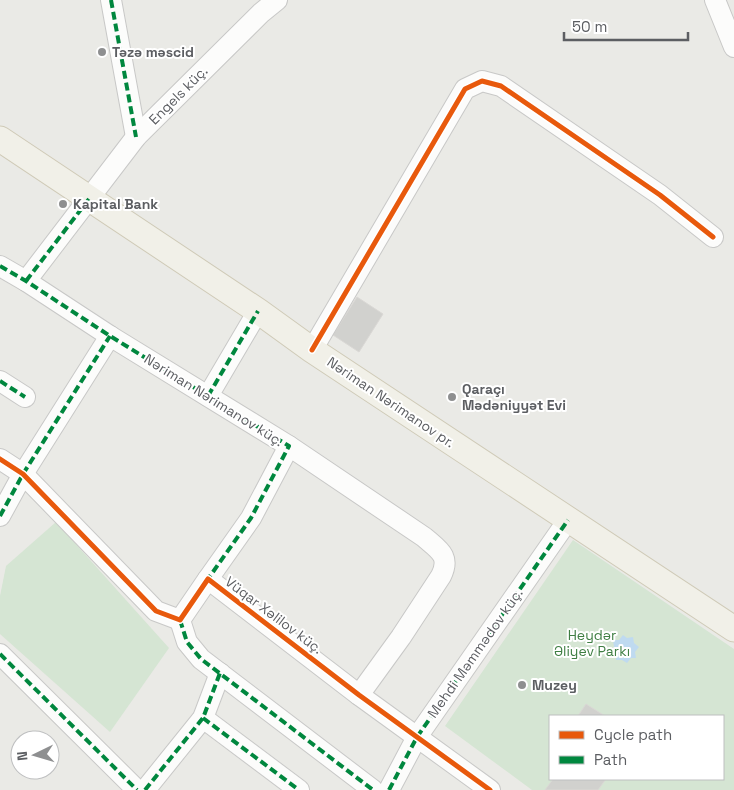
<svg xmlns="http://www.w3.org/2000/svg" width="734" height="790" viewBox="0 0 734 790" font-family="'Space Grotesk',sans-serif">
	<rect width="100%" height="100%" fill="#eaeae6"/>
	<!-- green -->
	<g fill="#d5e5d3" fill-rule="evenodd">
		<polygon points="56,522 169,648 110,732 0,634 0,596 6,566"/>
		<path d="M 573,540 L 734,649 L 734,790 L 532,790 L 445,726 ZM 550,716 L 723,716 L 723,779 L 550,779 Z"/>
	</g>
	<!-- water -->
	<polygon fill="#bfdaf0" points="623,635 627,638 633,637 634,643 639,647 635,652 636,658 631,658 627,663 622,660 616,660 616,655 610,651 614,647 613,640 619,640"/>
	<!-- building -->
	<g fill="#d1d1ce" stroke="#dad8d5">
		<polygon points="357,297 383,314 359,352 333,335"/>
		<polygon points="586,704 605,716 578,716"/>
		<polygon points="553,779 606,779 598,790 545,790"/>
	</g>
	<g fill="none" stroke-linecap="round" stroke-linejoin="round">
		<defs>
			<g id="minor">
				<polyline points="111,0 136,137"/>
				<polyline points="715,0 734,47"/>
				<polyline points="0,266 26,281 110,336 289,446 251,518 208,579"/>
				<polyline points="26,281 136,137 261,13 277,0"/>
				<polyline points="312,350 465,89 482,81 501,86 660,195 713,237"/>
				<polyline points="0,381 25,397"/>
				<polyline points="208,396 258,311"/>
				<path d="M 289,446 L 424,537 C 439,550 451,556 441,576 L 401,637 L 359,695"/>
				<polyline points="0,459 23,474 156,611 180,620 208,579 359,695 490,790"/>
				<polyline points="0,516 23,474 110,336"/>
				<polyline points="180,620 187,642 201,659 373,790"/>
				<polyline points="0,654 137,790"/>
				<polyline points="203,718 299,790"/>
				<polyline points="145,790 203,718 220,673"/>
				<polyline points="389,790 417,737 568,520"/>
			</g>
			<polyline id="major" points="0,139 258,311 312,350 734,629"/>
		</defs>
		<!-- minor casing -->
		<use href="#minor" stroke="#c8c8c7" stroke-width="22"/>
		<!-- major casing -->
		<use href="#major" stroke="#cfcab7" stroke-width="27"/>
		<!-- minor -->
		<use href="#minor" stroke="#fcfcfb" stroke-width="20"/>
		<!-- major -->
		<use href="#major" stroke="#f1f0e8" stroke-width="25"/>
		<!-- quiet -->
		<g stroke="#00873e" stroke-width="4" stroke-dasharray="8 4" stroke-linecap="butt">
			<polyline points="111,0 136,137"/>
			<polyline points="0,266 26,281 110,336 289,446 251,518 208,579"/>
			<polyline points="26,281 89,199"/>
			<polyline points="0,381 25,397"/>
			<polyline points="208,396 258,311"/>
			<polyline points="0,516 23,474 110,336"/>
			<polyline points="180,620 187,642 201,659 373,790"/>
			<polyline points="0,654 137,790"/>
			<polyline points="203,718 299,790"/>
			<polyline points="145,790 203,718 220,673"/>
			<polyline points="389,790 417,737 568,520"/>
		</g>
		<defs>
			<g id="cycleway">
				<polyline points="312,350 465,89 482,81 501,86 660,195 713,237"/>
				<polyline points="0,459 23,474 156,611 180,620 208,579 359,695 490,790"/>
			</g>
		</defs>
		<!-- cycleway casing -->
		<use href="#cycleway" stroke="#fff" stroke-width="8"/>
		<!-- cycleway -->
		<use href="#cycleway" stroke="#e8590c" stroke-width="5"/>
	</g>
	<!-- markers -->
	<g fill="#8e8f90" stroke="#fff" stroke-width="2">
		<circle cx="102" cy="52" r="5"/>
		<circle cx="63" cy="204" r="5"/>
		<circle cx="452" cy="397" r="5"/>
		<circle cx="522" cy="685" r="5"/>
	</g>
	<g text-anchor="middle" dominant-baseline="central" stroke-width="4" stroke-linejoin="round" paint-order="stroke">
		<!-- poi labels -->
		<g font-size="14" font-weight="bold" fill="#5c5e62" stroke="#fff" text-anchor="start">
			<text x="112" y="52">Təzə məscid</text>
			<text x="73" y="204">Kapital Bank</text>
			<text x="462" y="389">Qaraçı<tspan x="462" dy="16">Mədəniyyət Evi</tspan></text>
			<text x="532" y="685">Muzey</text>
		</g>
		<!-- street labels -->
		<g font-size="14" fill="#5c5e62" stroke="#fff">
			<text transform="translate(178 95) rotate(-45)">Engels küç.</text>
			<text transform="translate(214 400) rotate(32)">Nəriman Nərimanov küç.</text>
			<text transform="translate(391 402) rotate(34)">Nəriman Nərimanov pr.</text>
			<text transform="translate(274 615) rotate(37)">Vüqar Xəlilov küç.</text>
			<text transform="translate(475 653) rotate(-55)">Mehdi Məmmədov küç.</text>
		</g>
		<!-- park labels -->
		<g font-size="14" fill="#3f7e43" stroke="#fff">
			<text x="592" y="635">Heydər<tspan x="592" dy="16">Əliyev Parkı</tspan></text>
		</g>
	</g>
	<!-- legend -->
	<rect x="549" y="715" width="175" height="65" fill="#ffffff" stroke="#bebfc0"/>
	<rect x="559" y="731" width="25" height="8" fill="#e8590c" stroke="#bebfc0"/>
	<text x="594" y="740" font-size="15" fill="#5c5e62">Cycle path</text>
	<rect x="559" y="756" width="25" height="8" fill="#00873e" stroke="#bebfc0"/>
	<text x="594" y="765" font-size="15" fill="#5c5e62">Path</text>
	<!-- north arrow -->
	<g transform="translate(35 755) rotate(265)"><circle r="24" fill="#ffffff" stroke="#bebfc0"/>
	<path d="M0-4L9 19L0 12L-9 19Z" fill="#8e8f90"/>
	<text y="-8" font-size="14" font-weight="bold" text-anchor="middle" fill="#5c5e62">N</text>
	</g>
	<!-- scale -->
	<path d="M564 32v8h124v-8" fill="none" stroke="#5c5e62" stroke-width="2.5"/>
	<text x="572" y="32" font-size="15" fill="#5c5e62" stroke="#ffffff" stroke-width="4" paint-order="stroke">50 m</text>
</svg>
